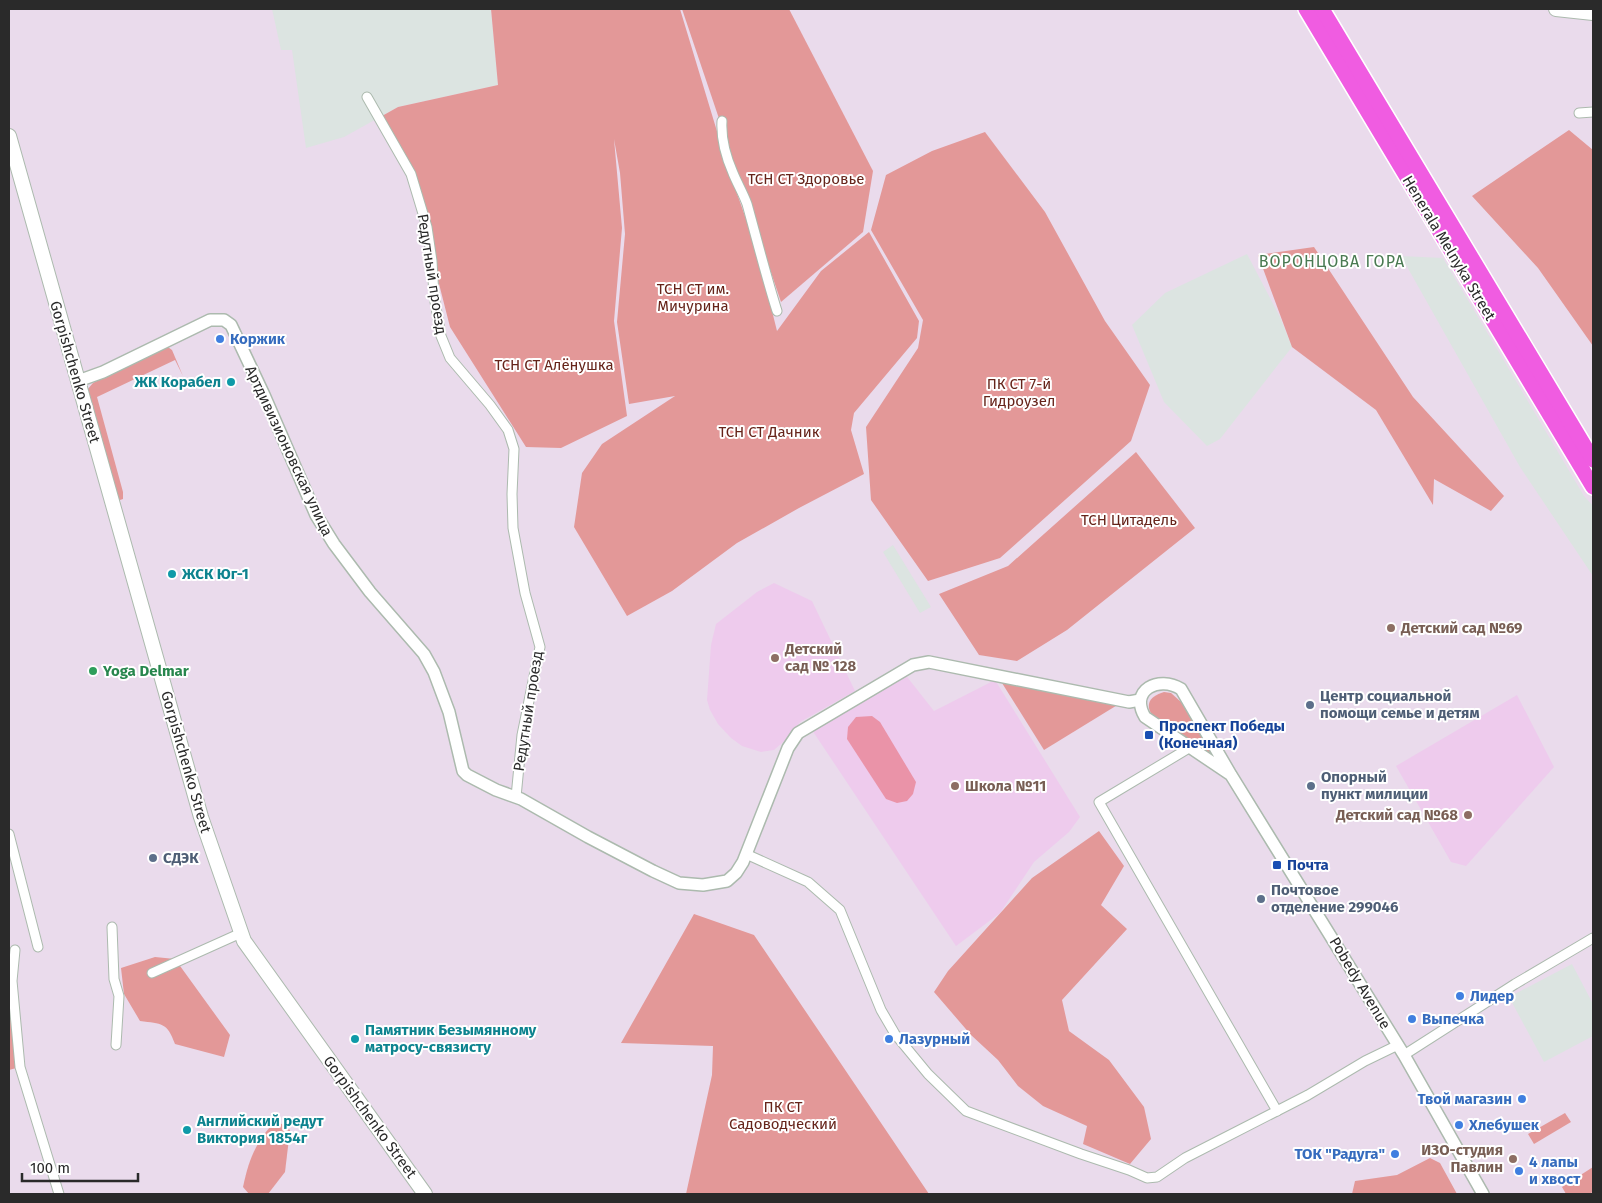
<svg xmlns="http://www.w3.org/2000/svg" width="1602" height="1203" viewBox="0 0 1602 1203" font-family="'Fira Sans',sans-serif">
	<rect width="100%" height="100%" fill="#eadbec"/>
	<!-- industrial -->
	<g fill="#dce4e1">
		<polygon points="272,9 491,9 498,85 398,107 344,137 306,148 292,50 281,50"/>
		<polygon points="1247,254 1280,317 1292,347 1220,439 1207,446 1164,402 1132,325 1165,293"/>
		<polygon points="1401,256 1443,258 1584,496 1593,506 1593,576 1520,467"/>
		<polygon points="893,545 931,607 920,613 883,552"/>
		<polygon points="1572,964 1593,1004 1593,1036 1544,1062 1509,997"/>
	</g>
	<!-- education -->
	<g fill="#eecbed">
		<polygon points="774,583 812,601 855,691 800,722 790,736 774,750 761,752 742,746 731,738 718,724 710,710 707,700 711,645 716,624 757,592"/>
		<polygon points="904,673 934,711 995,680 1080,817 1069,832 1034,862 1000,913 956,946 812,730"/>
		<polygon points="1517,695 1554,767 1466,866 1451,862 1396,766"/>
	</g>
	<!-- green -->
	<g fill="#e39898">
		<polygon points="491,9 680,9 729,171 756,247 777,331 821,271 869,232 919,321 917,338 854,413 851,430 864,474 799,508 737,543 672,591 627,616 574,527 582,473 602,444 675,396 629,404 617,322 625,234 620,173 614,139 622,228 614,321 627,416 561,448 526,447 450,327 411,174 382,116 398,107 498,85"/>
		<polygon points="682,9 789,9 873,171 863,232 781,302"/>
		<polygon points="1569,130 1593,150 1593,346 1538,268 1472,196"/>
		<polygon points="985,132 1045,212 1105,321 1150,385 1131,441 1000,558 928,581 871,500 866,427 918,348 923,320 871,230 886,175 932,151"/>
		<polygon points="1314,247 1413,397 1504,496 1491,511 1434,479 1433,505 1376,410 1292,347 1258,255"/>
		<polygon points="165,345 172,350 183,376 175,360 97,397 123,492 123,499 120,500 115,498 87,390 93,383"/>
		<polygon points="1136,452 1195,528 1067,630 1017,661 979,655 939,594 1008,566"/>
		<polygon points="1002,683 1119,704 1044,750"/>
		<path d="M 1164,692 L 1171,693 L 1181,702 L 1213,752 L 1213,755 L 1211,756 L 1155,719 C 1144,706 1148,697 1164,692 Z"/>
		<polygon points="1099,831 1124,866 1101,905 1127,929 1062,1000 1069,1031 1109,1060 1144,1107 1151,1139 1130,1164 1083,1144 1087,1126 1043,1106 1018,1086 998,1060 971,1035 934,992 948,971 1032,878"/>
		<polygon points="694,914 754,935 929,1194 686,1194 712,1075 713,1046 621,1043"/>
		<path d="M 155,957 L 175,959 L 230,1035 L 224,1057 L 175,1044 C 167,1022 162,1024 140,1021 L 124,994 L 121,968 Z"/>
		<polygon points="9,981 20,1067 9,1070"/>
		<polygon points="1565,1113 1571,1122 1534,1144 1528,1134"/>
		<path d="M 276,1120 L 290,1130 L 285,1172 L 268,1194 L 249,1194 L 243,1187 C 249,1158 256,1142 276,1120 Z"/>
		<polygon points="1430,1158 1440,1163 1457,1194 1352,1194 1355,1181 1397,1175"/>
		<polygon points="1593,1167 1593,1192 1589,1194 1566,1194 1562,1187"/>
	</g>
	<!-- pitch -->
	<polygon fill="#ea93a8" points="872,716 880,722 916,782 913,794 907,801 897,803 886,799 847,739 848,727 856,717"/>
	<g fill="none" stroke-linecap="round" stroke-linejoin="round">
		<defs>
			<g id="minor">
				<polyline points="367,97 411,174 427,227 432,261 434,296 441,336 450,358 490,405 508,430 514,449 512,494 513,528 525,593 540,647 522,735 516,797"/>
				<polyline points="1579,113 1593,112"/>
				<path d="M 722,121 C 721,137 726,157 733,173 C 737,183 743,193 747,204 C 757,240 766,276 777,311"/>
				<polyline points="1189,748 1099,802 1277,1111"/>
				<polyline points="9,834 38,947"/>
				<polyline points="746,854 808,882 840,910 881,1010 895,1034 928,1074 966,1111 1081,1154 1129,1170 1147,1178 1157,1177 1185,1158 1308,1095 1365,1061 1398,1045"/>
				<polyline points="112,927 114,979 119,996 116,1045"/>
				<polyline points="15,950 12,981 20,1067 59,1194"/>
				<polyline points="152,973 241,933"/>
				<polyline points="1404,1055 1515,984 1593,938"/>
			</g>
			<g id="tertiary">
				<polyline points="78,381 103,372 210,320 224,320 231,325 264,395 316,515 334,544 370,592 424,654 434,672 449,712 463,771 467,775 496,790 521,799 588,837 653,871 679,883 703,885 727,881 736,873 743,862 788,748 798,733 913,665 929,662 1129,702 1140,700"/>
				<path d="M 1231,775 L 1145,717 C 1129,690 1159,675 1181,689 L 1231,775 L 1404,1055 L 1483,1194"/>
			</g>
			<g id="secondary">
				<polyline points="1556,9 1593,13"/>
				<polyline points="9,136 201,817 244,941 425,1194"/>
			</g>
			<g id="primary">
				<polyline points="1306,9 1593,487"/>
				<polyline points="1322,9 1593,460"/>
			</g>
		</defs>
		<!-- minor casing -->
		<use href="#minor" stroke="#acbaae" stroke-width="11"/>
		<!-- tertiary casing -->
		<use href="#tertiary" stroke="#acbaae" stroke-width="14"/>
		<!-- secondary casing -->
		<use href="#secondary" stroke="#acbaae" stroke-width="16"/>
		<!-- primary casing -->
		<use href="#primary" stroke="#fff" stroke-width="18"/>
		<!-- minor -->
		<use href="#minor" stroke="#fff" stroke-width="9"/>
		<!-- tertiary -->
		<use href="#tertiary" stroke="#fff" stroke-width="11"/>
		<!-- secondary -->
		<use href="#secondary" stroke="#fff" stroke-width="14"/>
		<!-- primary -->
		<use href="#primary" stroke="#f05ce1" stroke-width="15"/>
	</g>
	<!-- markers -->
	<g fill="#3f7fe0" stroke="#fff" stroke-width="2">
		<circle cx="220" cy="339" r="5"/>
		<circle cx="1460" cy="996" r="5"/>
		<circle cx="1412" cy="1019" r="5"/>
		<circle cx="889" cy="1039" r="5"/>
		<circle cx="1522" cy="1099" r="5"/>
		<circle cx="1459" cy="1125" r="5"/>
		<circle cx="1395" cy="1154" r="5"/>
		<circle cx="1519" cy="1171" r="5"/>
	</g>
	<g fill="#0f9aa8" stroke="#fff" stroke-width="2">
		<circle cx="231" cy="382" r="5"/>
		<circle cx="172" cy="574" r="5"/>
		<circle cx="355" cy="1039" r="5"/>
		<circle cx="187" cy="1130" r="5"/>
	</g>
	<g fill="#8d6e63" stroke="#fff" stroke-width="2">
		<circle cx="1391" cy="628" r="5"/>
		<circle cx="775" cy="658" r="5"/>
		<circle cx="955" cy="786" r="5"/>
		<circle cx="1468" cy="815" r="5"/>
		<circle cx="1513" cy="1159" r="5"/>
	</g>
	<circle fill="#2e9e5b" stroke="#fff" stroke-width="2" cx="93" cy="671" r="5"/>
	<g fill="#5c6f8a" stroke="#fff" stroke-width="2">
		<circle cx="1310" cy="705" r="5"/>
		<circle cx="1311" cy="786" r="5"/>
		<circle cx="153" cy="858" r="5"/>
		<circle cx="1261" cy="899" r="5"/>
	</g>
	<g fill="#1a4fb4" stroke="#fff" stroke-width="2">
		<rect x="1144" y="730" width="10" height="10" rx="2.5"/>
		<rect x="1272" y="860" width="10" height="10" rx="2.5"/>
	</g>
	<g text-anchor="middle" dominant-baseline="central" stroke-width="4" stroke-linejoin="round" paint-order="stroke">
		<!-- park labels -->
		<g font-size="15" fill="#66241a" stroke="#fff">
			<text x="806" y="179">ТСН СТ Здоровье</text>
			<text x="693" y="289">ТСН СТ им.<tspan x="693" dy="17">Мичурина</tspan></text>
			<text x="554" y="365">ТСН СТ Алёнушка</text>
			<text x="1019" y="384">ПК СТ 7-й<tspan x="1019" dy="17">Гидроузел</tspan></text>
			<text x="769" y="432">ТСН СТ Дачник</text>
			<text x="1129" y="520">ТСН Цитадель</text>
			<text x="783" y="1107">ПК СТ<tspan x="783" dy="17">Садоводческий</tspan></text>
		</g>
		<!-- street labels -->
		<g font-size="15" fill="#2a2a2a" stroke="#fff">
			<text transform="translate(1449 248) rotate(59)">Henerala Melnyka Street</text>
			<text transform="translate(432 274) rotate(81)">Редутный проезд</text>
			<text transform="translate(75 372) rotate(74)">Gorpishchenko Street</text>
			<text transform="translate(289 451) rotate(65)">Артдивизионовская улица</text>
			<text transform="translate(528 711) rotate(-81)">Редутный проезд</text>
			<text transform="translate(186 762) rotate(74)">Gorpishchenko Street</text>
			<text transform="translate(1360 983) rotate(59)">Pobedy Avenue</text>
			<text transform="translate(370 1117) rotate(54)">Gorpishchenko Street</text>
		</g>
		<!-- shop labels -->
		<g font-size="15" font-weight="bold" fill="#366cbe" stroke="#fff" text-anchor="start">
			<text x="230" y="339">Коржик</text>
			<text x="1470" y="996">Лидер</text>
			<text x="1422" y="1019">Выпечка</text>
			<text x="899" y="1039">Лазурный</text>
			<text x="1512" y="1099" text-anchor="end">Твой магазин</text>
			<text x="1469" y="1125">Хлебушек</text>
			<text x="1385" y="1154" text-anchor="end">ТОК "Радуга"</text>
			<text x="1529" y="1162">4 лапы<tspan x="1529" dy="17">и хвост</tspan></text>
		</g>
		<!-- culture labels -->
		<g font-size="15" font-weight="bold" fill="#0d838f" stroke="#fff" text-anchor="start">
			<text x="221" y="382" text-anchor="end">ЖК Корабел</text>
			<text x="182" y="574">ЖСК Юг-1</text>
			<text x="365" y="1030">Памятник Безымянному<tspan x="365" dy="17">матросу-связисту</tspan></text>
			<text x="197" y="1121">Английский редут<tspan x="197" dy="17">Виктория 1854г</tspan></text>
		</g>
		<!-- education labels -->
		<g font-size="15" font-weight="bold" fill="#785e54" stroke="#fff" text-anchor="start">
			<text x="1401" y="628">Детский сад №69</text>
			<text x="785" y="649">Детский<tspan x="785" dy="17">сад № 128</tspan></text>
			<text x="965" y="786">Школа №11</text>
			<text x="1458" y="815" text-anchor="end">Детский сад №68</text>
			<text x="1503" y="1150" text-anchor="end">ИЗО-студия<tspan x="1503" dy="17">Павлин</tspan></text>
		</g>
		<!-- leisure labels -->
		<g font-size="15" font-weight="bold" fill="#27864d" stroke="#fff" text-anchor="start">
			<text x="103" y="671">Yoga Delmar</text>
		</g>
		<!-- service labels -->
		<g font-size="15" font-weight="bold" fill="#4e5e75" stroke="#fff" text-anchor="start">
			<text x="1320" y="696">Центр социальной<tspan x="1320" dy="17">помощи семье и детям</tspan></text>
			<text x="1321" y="777">Опорный<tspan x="1321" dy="17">пункт милиции</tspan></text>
			<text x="163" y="858">СДЭК</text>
			<text x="1271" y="890">Почтовое<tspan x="1271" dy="17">отделение 299046</tspan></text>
		</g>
		<!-- transit labels -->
		<g font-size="15" font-weight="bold" fill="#164399" stroke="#fff" text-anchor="start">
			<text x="1159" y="726">Проспект Победы<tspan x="1159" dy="17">(Конечная)</tspan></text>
			<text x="1287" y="865">Почта</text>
		</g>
		<!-- neighbourhood labels -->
		<g font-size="16" letter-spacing="1" fill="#4a7a52" stroke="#fff">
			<text x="1332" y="261">ВОРОНЦОВА ГОРА</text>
		</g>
	</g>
	<!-- border -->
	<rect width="1602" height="1203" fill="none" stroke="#2a2a2a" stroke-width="20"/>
	<!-- scale -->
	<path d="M22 1173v8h116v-8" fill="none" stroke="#2a2a2a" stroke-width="2.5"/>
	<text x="30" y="1173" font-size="15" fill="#2a2a2a" stroke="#ffffff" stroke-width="4" paint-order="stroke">100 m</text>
</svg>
